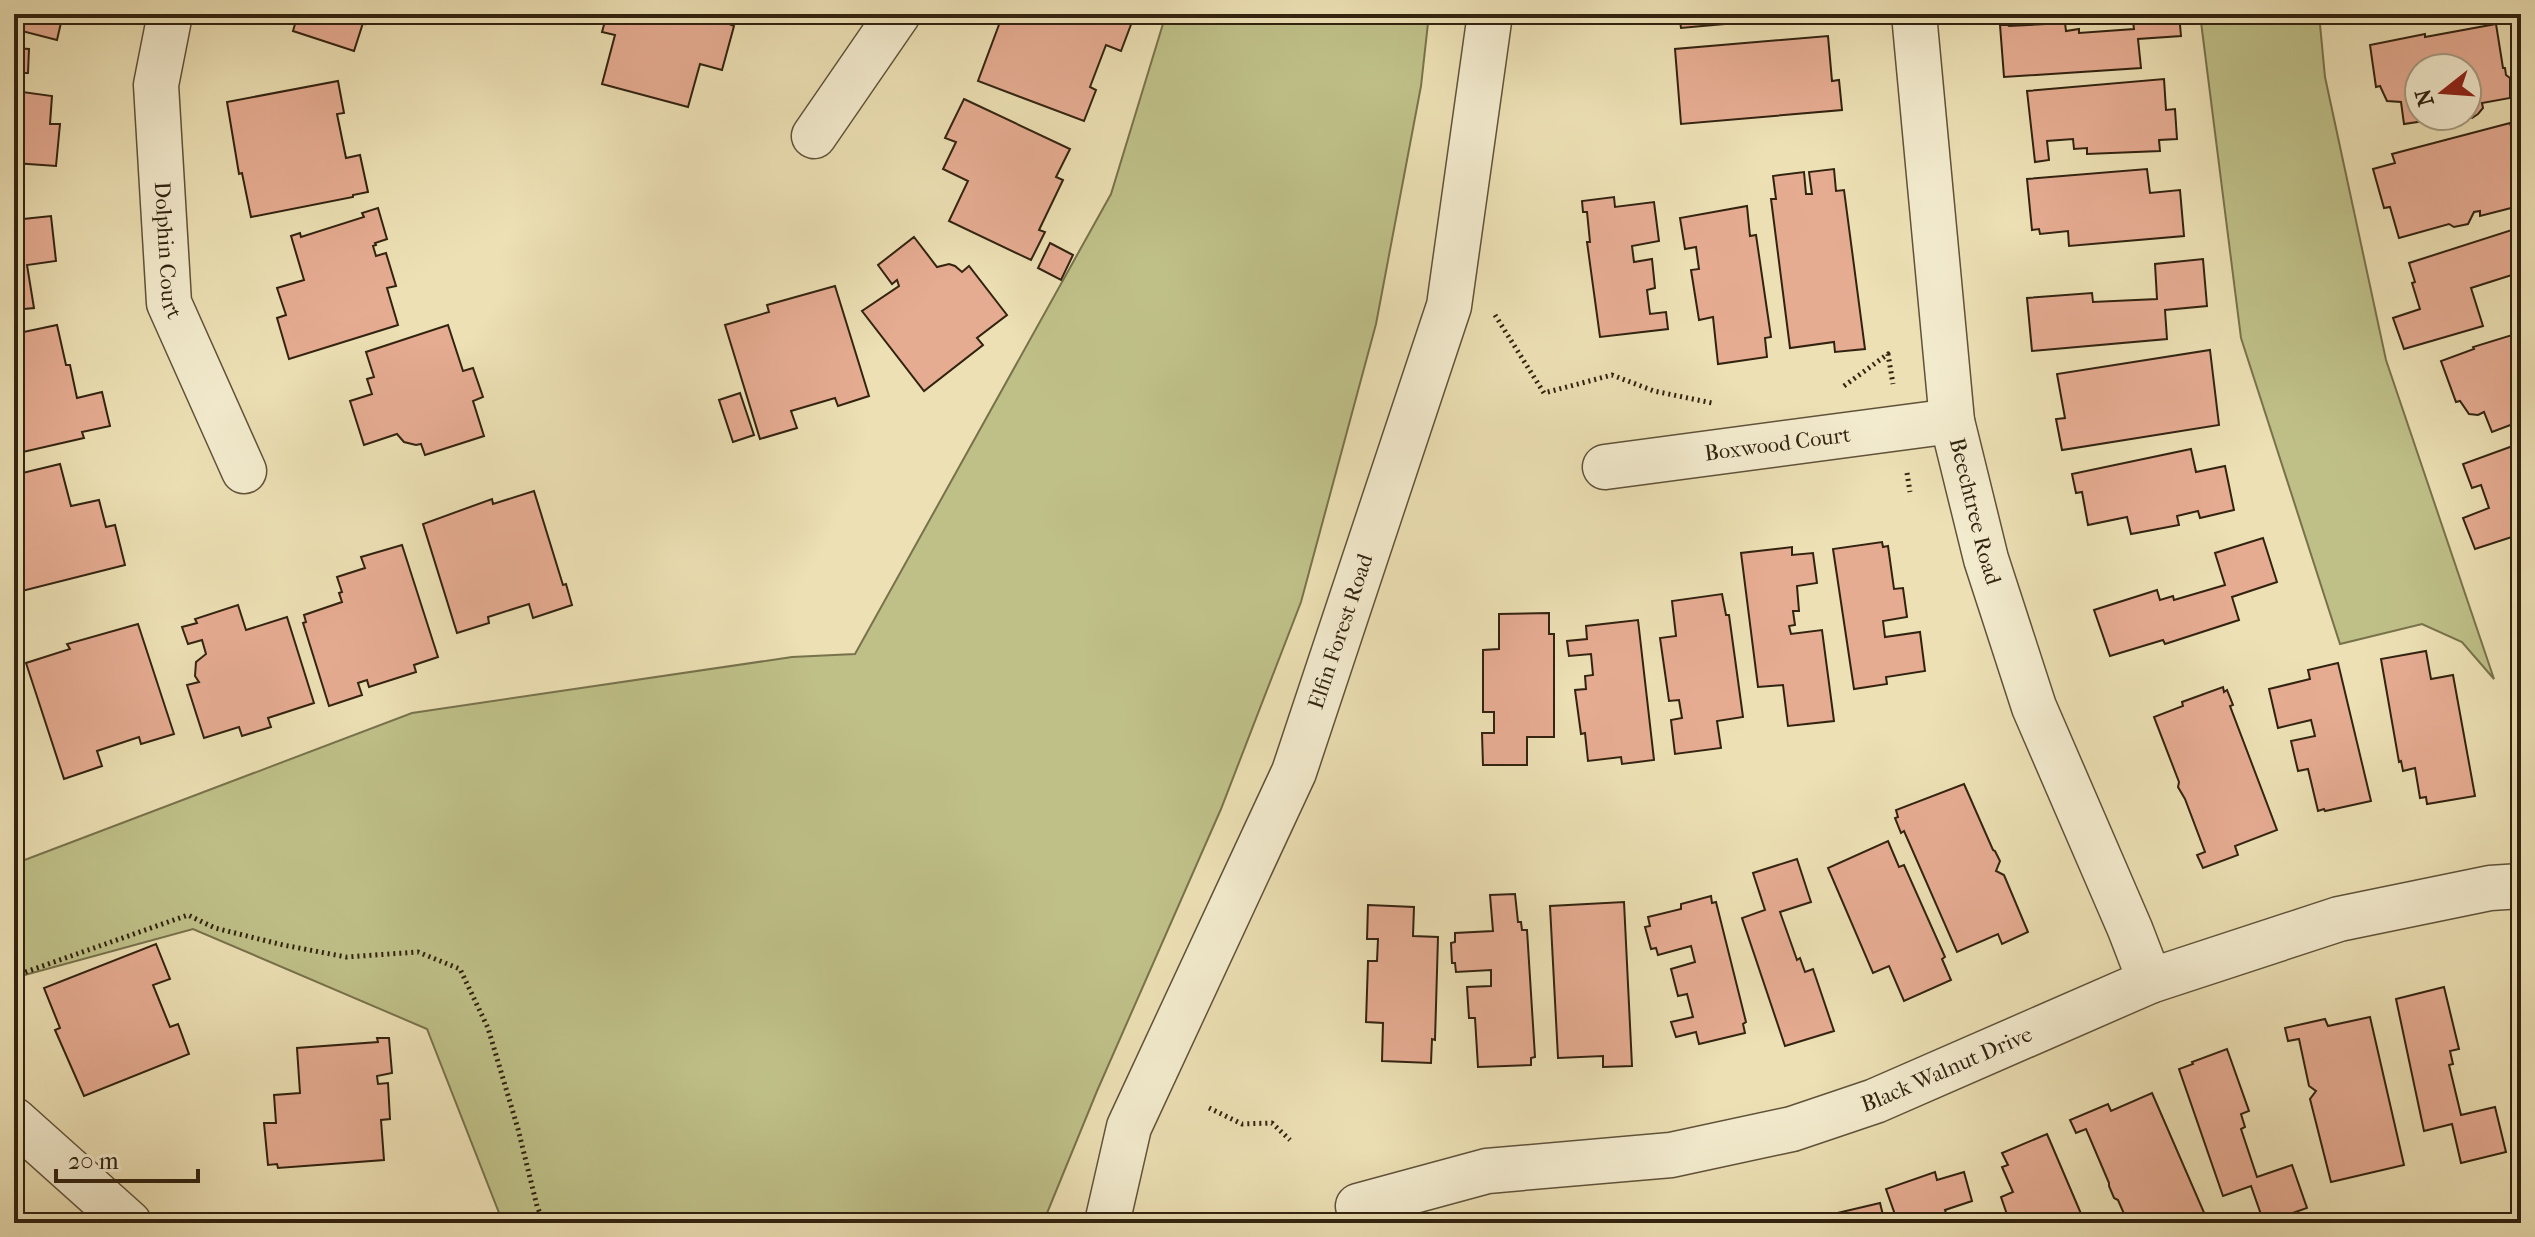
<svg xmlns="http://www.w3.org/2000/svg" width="2535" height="1237" viewBox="0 0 2535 1237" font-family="'IM FELL French Canon',serif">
	<rect width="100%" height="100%" fill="#ece0b4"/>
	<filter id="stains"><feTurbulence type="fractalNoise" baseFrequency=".0025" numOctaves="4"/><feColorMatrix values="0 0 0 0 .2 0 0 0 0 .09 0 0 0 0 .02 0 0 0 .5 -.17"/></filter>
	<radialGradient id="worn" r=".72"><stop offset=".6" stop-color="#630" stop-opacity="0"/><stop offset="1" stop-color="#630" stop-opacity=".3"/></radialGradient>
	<!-- green -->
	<g fill="#bfc088" stroke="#78724c" stroke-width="2">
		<polygon points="1166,14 1429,14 1421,86 1376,324 1301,602 1221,809 1097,1091 1043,1223 503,1223 427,1029 193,929 14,978 14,864 412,713 792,657 855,654 1111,194"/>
		<polygon points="2200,14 2319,14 2325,77 2386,360 2494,679 2462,642 2422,624 2340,644 2241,338"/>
	</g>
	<!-- building -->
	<g fill="#e6ac92" stroke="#322310" stroke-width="2">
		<polygon points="14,14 63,14 57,40 14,29"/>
		<polygon points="279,14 374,14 372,21 367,19 365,24 363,23 354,51 293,31 295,24"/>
		<polygon points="607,14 701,14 702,18 713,21 715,14 732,14 729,24 734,26 722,70 700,64 688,107 602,84 615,35 602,32"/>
		<polygon points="1003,14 1135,14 1121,51 1106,45 1090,87 1096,90 1084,121 978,81"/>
		<polygon points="1679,14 1723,14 1724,24 1681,28"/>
		<polygon points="2132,14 2179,14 2181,36 2138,39 2141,68 2004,77 2000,25 2008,25 2009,26 2065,23 2066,31 2079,29 2079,33 2134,29"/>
		<polygon points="2355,14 2416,14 2356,19"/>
		<polygon points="2496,24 2503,68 2505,68 2506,75 2510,78 2510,98 2482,103 2483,108 2478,114 2472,118 2466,117 2467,68 2419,68 2419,116 2457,116 2404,124 2401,102 2387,101 2380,86 2376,87 2370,45 2425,34 2425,37"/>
		<polygon points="1828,36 1832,81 1839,80 1842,110 1681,124 1675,49"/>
		<polygon points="14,48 29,49 28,73 23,73 22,92 52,96 50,124 60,124 56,166 14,163"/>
		<polygon points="2164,79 2166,110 2175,109 2177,139 2159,140 2160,151 2087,154 2087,148 2074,149 2073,139 2047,141 2049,160 2035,162 2027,91"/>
		<polygon points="338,81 344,113 337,114 346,158 360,155 368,192 353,195 353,197 251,217 242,173 239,174 227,102"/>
		<polygon points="964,99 1070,149 1056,177 1063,180 1039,230 1045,232 1031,260 949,221 968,181 943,169 956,142 945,138"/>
		<polygon points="2510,123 2521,164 2521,200 2513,202 2515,207 2480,216 2480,211 2474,212 2468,224 2454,227 2449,224 2399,238 2390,207 2384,208 2373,169 2395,163 2392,154"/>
		<polygon points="1834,169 1836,191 1844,190 1865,349 1835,352 1834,342 1790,348 1771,199 1776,199 1773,176 1804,172 1806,194 1812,194 1809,172"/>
		<polygon points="2147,169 2150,193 2180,190 2184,236 2069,246 2068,231 2040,234 2039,229 2032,230 2027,179"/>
		<polygon points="1614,197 1615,207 1654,202 1659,241 1632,246 1634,262 1652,259 1655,288 1647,290 1650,314 1666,312 1668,329 1600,337 1587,242 1590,242 1587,212 1583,212 1582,201"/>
		<polygon points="1747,206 1750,236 1756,235 1771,337 1765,338 1767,357 1718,364 1713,317 1699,320 1691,270 1699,269 1696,247 1685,249 1680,218"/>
		<polygon points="378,208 387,239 375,243 376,245 373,246 376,256 386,253 396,286 387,288 398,325 289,359 277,318 286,315 277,288 304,280 291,236 300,233 301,237 364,217 362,213"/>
		<polygon points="51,216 56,261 27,265 34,308 14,310 14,220"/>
		<polygon points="2521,227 2521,284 2518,273 2471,288 2483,326 2404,349 2393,318 2420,309 2412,283 2415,282 2409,263"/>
		<polygon points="914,237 937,267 949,264 955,266 962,272 969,266 1007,315 977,338 983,345 924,391 862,311 899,286 897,280 892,284 878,265"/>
		<polygon points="1050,243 1073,255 1061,280 1038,268"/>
		<polygon points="2203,259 2207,306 2165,310 2167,339 2032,351 2027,298 2092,293 2093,302 2157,299 2155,264"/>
		<polygon points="835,286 869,396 838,406 835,398 791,411 797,428 760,439 725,325 769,312 767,305"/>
		<polygon points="57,325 66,365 70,365 77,398 102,392 110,426 82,432 84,438 14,454 14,334"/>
		<polygon points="448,325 463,371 473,368 483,397 473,401 484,436 425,455 421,444 416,445 404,442 397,434 364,445 350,401 372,394 367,379 374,377 366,352"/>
		<polygon points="2521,330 2521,421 2492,432 2484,412 2478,415 2469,414 2460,401 2456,402 2441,361 2474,349 2473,347 2519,333"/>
		<polygon points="2210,350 2219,425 2062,450 2056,419 2065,418 2057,374"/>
		<polygon points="740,393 754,435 733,442 719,400"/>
		<polygon points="2521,443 2521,534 2475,549 2463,518 2489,508 2481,485 2472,488 2463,464"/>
		<polygon points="2191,449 2196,472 2225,466 2234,510 2200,518 2198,511 2177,516 2179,525 2131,534 2127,517 2088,525 2082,492 2076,493 2072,474"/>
		<polygon points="60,464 71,506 99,500 106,527 115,525 125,565 14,593 14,475"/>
		<polygon points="534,491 563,585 566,584 572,605 533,618 529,604 488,617 489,623 457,633 423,524 492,499 493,504"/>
		<polygon points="2263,538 2277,582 2232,597 2239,620 2165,644 2163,640 2110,656 2094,610 2157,590 2160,600 2173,596 2174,600 2225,585 2215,553"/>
		<polygon points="1882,542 1883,547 1888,546 1894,589 1903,588 1907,617 1883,621 1885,637 1920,632 1925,671 1886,677 1887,684 1854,689 1833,549"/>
		<polygon points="402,545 438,657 414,665 416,672 369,687 367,680 358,683 362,695 329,706 303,623 306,622 304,615 342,602 339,593 342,592 337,577 365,568 361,557"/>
		<polygon points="1792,547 1792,555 1813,553 1817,583 1797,586 1799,611 1793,611 1795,625 1789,626 1791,634 1822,630 1834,721 1788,726 1783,685 1758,687 1741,553"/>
		<polygon points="1722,594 1726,615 1729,615 1743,717 1717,721 1721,748 1675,754 1671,720 1682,718 1679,700 1669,701 1660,638 1676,636 1672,601"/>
		<polygon points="238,605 246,630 287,617 314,703 268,718 271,727 242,736 239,727 204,738 187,685 199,682 195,676 196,662 206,654 202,640 188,644 182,627 197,623 195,619"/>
		<polygon points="1549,613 1549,634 1554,634 1554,737 1527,737 1527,765 1483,765 1482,733 1494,733 1494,712 1483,712 1483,650 1499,649 1499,614"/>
		<polygon points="1638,620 1654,760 1622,764 1621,757 1588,761 1585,733 1581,734 1575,690 1586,689 1585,676 1593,675 1591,654 1569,656 1567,641 1587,639 1586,626"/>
		<polygon points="138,624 174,734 141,744 139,737 97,751 102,766 64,779 26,663 70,649 67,644"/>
		<polygon points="2426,651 2431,679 2453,675 2475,796 2427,804 2426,797 2420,798 2415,768 2403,771 2401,761 2399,762 2381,659"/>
		<polygon points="2338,663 2371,801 2325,811 2324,809 2318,811 2308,769 2298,771 2291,741 2315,736 2311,720 2278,728 2269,689 2310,679 2308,670"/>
		<polygon points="2516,673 2521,673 2521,809 2518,809"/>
		<polygon points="2223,687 2224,692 2227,690 2233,705 2230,706 2277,830 2235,846 2238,855 2203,868 2197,855 2205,852 2185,799 2178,787 2179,782 2154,717 2183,706 2182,702"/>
		<polygon points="1964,784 1993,850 1995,851 2000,861 1996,871 2004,875 2028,932 2002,944 1998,934 1957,952 1904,831 1901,833 1895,818 1898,817 1896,810"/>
		<polygon points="1888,841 1899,867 1904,865 1945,957 1942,959 1951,980 1904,1001 1889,966 1873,973 1828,868"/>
		<polygon points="1797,859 1811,902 1780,912 1797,960 1800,958 1805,972 1813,969 1834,1031 1785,1046 1742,918 1765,910 1753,873"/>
		<polygon points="1515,894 1518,922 1521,922 1522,930 1527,930 1535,1057 1531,1058 1531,1065 1478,1067 1475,1018 1469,1018 1467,987 1491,986 1491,970 1456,972 1455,963 1452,963 1451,943 1455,942 1455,933 1493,931 1490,895"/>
		<polygon points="1711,896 1712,903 1716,902 1746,1022 1743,1024 1745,1033 1699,1044 1696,1032 1676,1037 1671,1022 1693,1017 1687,994 1678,996 1671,969 1695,962 1691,946 1658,955 1656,948 1651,949 1645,927 1650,926 1648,917 1681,909 1681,904"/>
		<polygon points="1624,902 1632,1066 1603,1067 1603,1056 1558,1058 1550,906"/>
		<polygon points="1368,905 1414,907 1413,936 1438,937 1435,1040 1432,1039 1431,1063 1382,1061 1383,1023 1366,1022 1368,961 1377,961 1378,939 1367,939"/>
		<polygon points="156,944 170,979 153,985 170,1027 178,1024 189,1054 84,1096 55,1030 60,1028 44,988"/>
		<polygon points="2444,987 2459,1049 2450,1051 2453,1064 2449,1065 2461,1115 2495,1107 2506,1152 2461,1163 2452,1124 2424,1131 2396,999"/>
		<polygon points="2370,1017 2404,1165 2331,1182 2310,1099 2316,1091 2309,1086 2299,1039 2288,1041 2285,1028 2325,1019 2328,1026"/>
		<polygon points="377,1038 389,1038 392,1073 377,1076 378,1084 388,1083 390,1119 381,1120 384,1160 278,1168 277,1164 268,1165 264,1123 276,1123 274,1095 300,1093 297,1048 378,1042"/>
		<polygon points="2227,1049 2249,1111 2241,1114 2245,1127 2241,1129 2257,1177 2292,1165 2307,1208 2264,1223 2251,1186 2223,1196 2179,1069 2193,1064 2192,1062"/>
		<polygon points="2152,1093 2205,1215 2207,1214 2211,1223 2128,1223 2118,1200 2114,1198 2109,1186 2109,1183 2086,1129 2076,1133 2070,1120 2108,1104 2111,1111"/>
		<polygon points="2047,1134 2085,1223 2010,1223 2001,1197 2013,1192 2002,1167 2008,1165 2002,1153"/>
		<polygon points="1935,1172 1937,1180 1964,1172 1972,1201 1945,1210 1949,1223 1898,1223 1886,1189"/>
		<polygon points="1880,1203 1885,1223 1834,1223 1833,1214"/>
	</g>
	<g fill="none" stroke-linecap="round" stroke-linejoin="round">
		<defs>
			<g id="minor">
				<path id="s1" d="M 170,14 L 156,85 L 169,303 L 244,471"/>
				<path id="s2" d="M 1914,14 L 1952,421 L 1986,559 L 2034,707 L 2130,929 L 2150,981"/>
				<polyline points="814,136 898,14"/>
				<path id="s3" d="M 1605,467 L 1952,421"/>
				<polyline points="14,1120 129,1223"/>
				<path id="s4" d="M 1358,1206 L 1487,1171 L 1671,1155 L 1792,1129 L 1875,1101 L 2150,981 L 2339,919 L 2490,888 L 2521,886"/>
				<path id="s5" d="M 1107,1223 L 1129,1127 L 1294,772 L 1449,306 L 1490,14"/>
			</g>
		</defs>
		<!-- minor casing -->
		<use href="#minor" stroke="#605239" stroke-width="47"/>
		<!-- path -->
		<g stroke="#322310" stroke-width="5" stroke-dasharray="2 4" stroke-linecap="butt">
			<polyline points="1495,315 1544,393 1612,375 1654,391 1712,403"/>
			<polyline points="1844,386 1888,354 1893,384"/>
			<polyline points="1907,473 1910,492"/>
			<polyline points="14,976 188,915 215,928 283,945 346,957 418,952 460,969 488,1028 518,1129 537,1206 544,1223"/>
			<polyline points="1209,1108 1242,1124 1272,1123 1290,1140"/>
		</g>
		<!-- minor -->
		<use href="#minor" stroke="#f3ebce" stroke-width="44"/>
	</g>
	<g text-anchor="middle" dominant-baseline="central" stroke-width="8" stroke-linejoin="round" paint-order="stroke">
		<!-- street labels -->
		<g font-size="22" fill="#322310" stroke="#f3ebce">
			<text stroke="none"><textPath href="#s1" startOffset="238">Dolphin Court</textPath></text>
			<text stroke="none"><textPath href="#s3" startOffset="174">Boxwood Court</textPath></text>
			<text stroke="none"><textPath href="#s2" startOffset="502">Beechtree Road</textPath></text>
			<text stroke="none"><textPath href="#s5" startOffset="638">Elfin Forest Road</textPath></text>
			<text stroke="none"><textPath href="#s4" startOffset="608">Black Walnut Drive</textPath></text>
		</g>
	</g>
	<!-- margin -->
	<rect width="2535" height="1237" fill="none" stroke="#ece0b4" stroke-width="48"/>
	<rect x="16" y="16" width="2503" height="1205" fill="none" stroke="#322310" stroke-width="4"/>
	<rect x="24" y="24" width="2487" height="1189" fill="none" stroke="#322310" stroke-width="2"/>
	<!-- north arrow -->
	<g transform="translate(2443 92) rotate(253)"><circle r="38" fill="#f3ebce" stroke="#a69b82" stroke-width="2"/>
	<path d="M0-6L14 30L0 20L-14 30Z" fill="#8f2418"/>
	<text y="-12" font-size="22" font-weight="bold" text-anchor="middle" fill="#322310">N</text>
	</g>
	<!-- scale -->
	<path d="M56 1169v12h142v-12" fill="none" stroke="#322310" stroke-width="4"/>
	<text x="68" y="1169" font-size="24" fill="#322310" stroke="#f3ebce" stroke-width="6" paint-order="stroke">20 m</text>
	<rect width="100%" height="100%" filter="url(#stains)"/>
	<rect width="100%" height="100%" fill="url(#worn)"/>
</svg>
